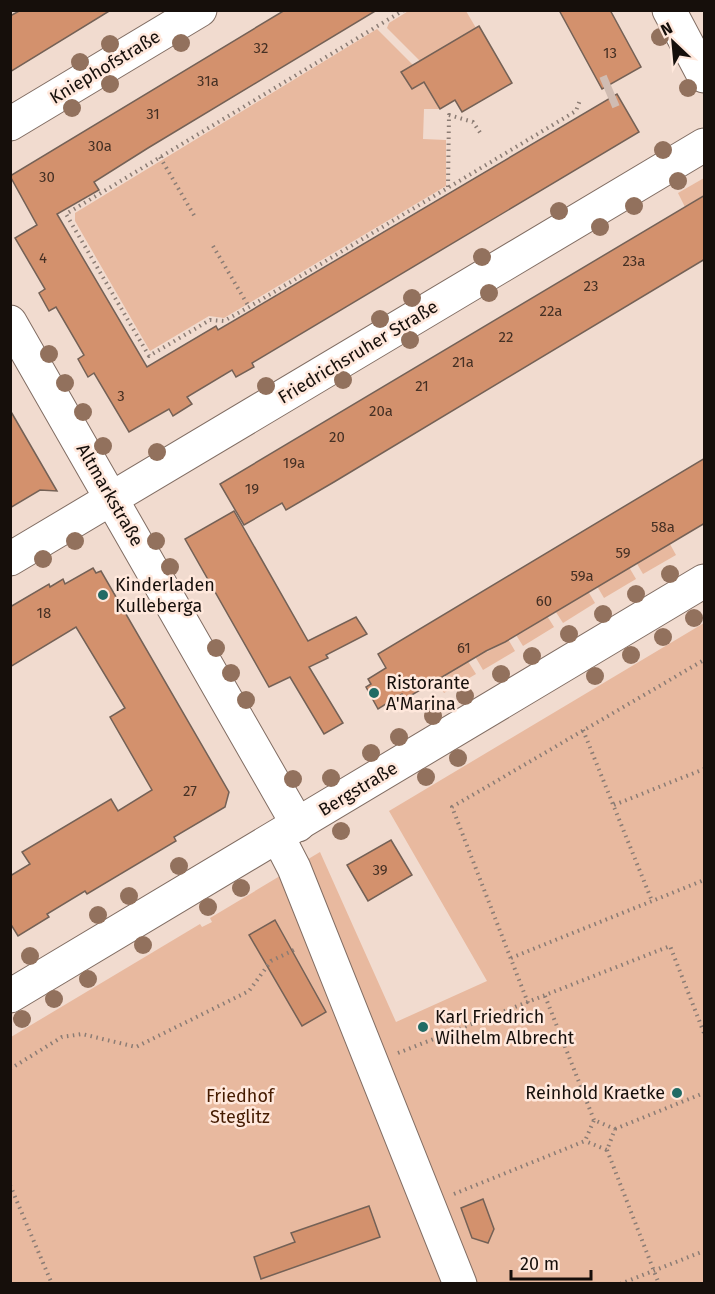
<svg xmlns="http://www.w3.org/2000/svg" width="715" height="1294" viewBox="0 0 715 1294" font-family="'Fira Sans',sans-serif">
	<rect width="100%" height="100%" fill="#f1dbcf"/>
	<!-- green -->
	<g fill="#e8b99f">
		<polygon points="410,10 466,11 476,28 420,61 387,28 389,23"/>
		<polygon points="377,29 413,65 402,72 412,89 424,82 440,109 424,109 423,139 446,140 446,186 224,318 209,316 150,351 75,221 75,213"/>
		<polygon points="704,178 704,195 685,207 678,193"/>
		<polygon points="666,537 676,555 643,574 633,557"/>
		<polygon points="626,562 636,579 604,598 594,581"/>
		<polygon points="585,586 595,603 563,623 552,606"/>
		<polygon points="544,611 554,627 523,646 513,630 523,632 537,623"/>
		<polygon points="704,623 704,1283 11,1284 11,1037 200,924 202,927 212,922 210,918 320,852 396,1022 487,981 389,811"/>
		<polygon points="505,634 515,651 483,670 473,653 484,647 487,652 503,643 500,638"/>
		<polygon points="466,658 476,674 444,693 436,680"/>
	</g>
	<!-- building -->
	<g fill="#d3916d" stroke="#746156" stroke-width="1.5">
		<polygon points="21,10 111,10 10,72 10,16"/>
		<polygon points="285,10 377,10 148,148 94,182 99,190 57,214 147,367 216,326 218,330 617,94 639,132 252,363 254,367 236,377 232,370 187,397 192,404 173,416 169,409 129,432 94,373 88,377 78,359 84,355 56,307 49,311 39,293 45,289 15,238 37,225 10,176"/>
		<polygon points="559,10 610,10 641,67 602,89"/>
		<polygon points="479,26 512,83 462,112 455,100 440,109 424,82 412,89 401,72"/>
		<polygon points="705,195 705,259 334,482 286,510 282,503 244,525 220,484"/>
		<polygon points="10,410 57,491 40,490 10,508"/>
		<polygon points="705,458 705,523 505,642 486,651 405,699 402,694 378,709 366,687 371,684 368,679 386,668 378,654"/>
		<polygon points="234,511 308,641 356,617 367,634 326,655 328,658 309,667 343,723 324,734 290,677 269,687 185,539"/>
		<polygon points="93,568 96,573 101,571 229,792 225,807 174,837 176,841 87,894 85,891 47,914 49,917 18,936 10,923 10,876 30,864 22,852 111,799 118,811 152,790 110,717 125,708 76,627 10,667 10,607 49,584 50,587 63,579 65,584"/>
		<polygon points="391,840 412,875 368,901 347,865"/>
		<polygon points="275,920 326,1012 302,1026 249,935"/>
		<polygon points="483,1199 494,1229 488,1243 472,1238 461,1208"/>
		<polygon points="369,1206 380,1237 261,1279 254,1257 295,1242 291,1233"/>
	</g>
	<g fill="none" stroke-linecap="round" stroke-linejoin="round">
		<!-- minor-tunnel -->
		<polyline stroke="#d0bcb2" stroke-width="33" stroke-dasharray="33 16" stroke-linecap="butt" points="606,93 613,90"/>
		<defs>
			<g id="minor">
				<polyline points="669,10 704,76"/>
				<polyline points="10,124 200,10"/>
				<polyline points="10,322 298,825"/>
				<polyline points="10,559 704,145"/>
				<polyline points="278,837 294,868 460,1284"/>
				<polyline points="10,996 704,581"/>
			</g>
		</defs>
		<!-- minor casing -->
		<use href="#minor" stroke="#816d63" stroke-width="35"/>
		<!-- path -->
		<g stroke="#8b7c74" stroke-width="4" stroke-dasharray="1.5 4.5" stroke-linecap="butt">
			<polyline points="404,10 66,214 149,356 210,320 224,321 249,307 576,111 580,100"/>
			<polyline points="160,157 195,217"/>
			<polyline points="448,187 449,115 473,122 481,134"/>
			<polyline points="213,246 249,307"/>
			<polyline points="583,730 652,901"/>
			<polyline points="614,805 704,769"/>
			<polyline points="511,958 704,880"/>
			<polyline points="545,996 594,1120"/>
			<polyline points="528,1003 452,807 704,660"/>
			<polyline points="398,1053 670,946 704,1033"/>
			<polyline points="10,1069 62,1037 82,1034 136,1047 249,991 271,961 296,949"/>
			<polyline points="615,1129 704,1093"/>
			<polyline points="607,1150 659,1284"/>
			<polyline points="10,1185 52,1284"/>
			<polyline points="454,1194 585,1141 594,1120 615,1129 607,1150 585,1141"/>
			<polyline points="620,1284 704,1251"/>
		</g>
		<!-- minor -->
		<use href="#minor" stroke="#fff" stroke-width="33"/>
	</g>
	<!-- trees -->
	<g fill="#92715d">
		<circle cx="660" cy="37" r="9"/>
		<circle cx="181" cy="43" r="9"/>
		<circle cx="110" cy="44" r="9"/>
		<circle cx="80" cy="62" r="9"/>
		<circle cx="110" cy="84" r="9"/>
		<circle cx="688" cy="88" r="9"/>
		<circle cx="72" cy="108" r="9"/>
		<circle cx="663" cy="150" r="9"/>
		<circle cx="678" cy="181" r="9"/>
		<circle cx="634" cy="206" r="9"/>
		<circle cx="559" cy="211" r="9"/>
		<circle cx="600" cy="227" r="9"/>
		<circle cx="482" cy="257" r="9"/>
		<circle cx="489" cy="293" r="9"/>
		<circle cx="412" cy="298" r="9"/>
		<circle cx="380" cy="319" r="9"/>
		<circle cx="410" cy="340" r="9"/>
		<circle cx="49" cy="354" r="9"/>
		<circle cx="343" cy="380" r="9"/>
		<circle cx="65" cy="383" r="9"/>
		<circle cx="266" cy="386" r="9"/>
		<circle cx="83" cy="412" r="9"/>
		<circle cx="103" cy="446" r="9"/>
		<circle cx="157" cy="452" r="9"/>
		<circle cx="75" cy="541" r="9"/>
		<circle cx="156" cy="541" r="9"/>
		<circle cx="43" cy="559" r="9"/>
		<circle cx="170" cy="567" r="9"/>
		<circle cx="670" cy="574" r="9"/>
		<circle cx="636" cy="594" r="9"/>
		<circle cx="603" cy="614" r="9"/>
		<circle cx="694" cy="618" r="9"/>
		<circle cx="569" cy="634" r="9"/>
		<circle cx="663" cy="637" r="9"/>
		<circle cx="216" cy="648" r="9"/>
		<circle cx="631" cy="655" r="9"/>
		<circle cx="532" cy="656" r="9"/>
		<circle cx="231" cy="673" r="9"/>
		<circle cx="501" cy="674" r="9"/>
		<circle cx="595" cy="676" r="9"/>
		<circle cx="465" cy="696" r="9"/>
		<circle cx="246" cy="700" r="9"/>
		<circle cx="433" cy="716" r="9"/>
		<circle cx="399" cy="737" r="9"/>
		<circle cx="371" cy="753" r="9"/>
		<circle cx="458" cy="758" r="9"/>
		<circle cx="426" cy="777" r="9"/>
		<circle cx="331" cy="778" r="9"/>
		<circle cx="293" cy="779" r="9"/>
		<circle cx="341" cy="831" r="9"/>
		<circle cx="179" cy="866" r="9"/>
		<circle cx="241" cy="888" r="9"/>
		<circle cx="129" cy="896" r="9"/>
		<circle cx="208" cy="907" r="9"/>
		<circle cx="98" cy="915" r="9"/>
		<circle cx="143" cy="945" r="9"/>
		<circle cx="30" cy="956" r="9"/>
		<circle cx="88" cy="979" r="9"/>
		<circle cx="54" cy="999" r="9"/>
		<circle cx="22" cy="1019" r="9"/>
	</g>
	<!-- markers -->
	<g fill="#216b65" stroke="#ffe8dc" stroke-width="2">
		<circle cx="103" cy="595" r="6"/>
		<circle cx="374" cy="693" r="6"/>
		<circle cx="423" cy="1027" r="6"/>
		<circle cx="677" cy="1093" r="6"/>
	</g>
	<g text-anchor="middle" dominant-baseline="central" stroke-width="5" stroke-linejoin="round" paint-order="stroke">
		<!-- number labels -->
		<g font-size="15" fill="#453024">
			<text x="261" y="48">32</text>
			<text x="610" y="53">13</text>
			<text x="208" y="81">31a</text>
			<text x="153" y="114">31</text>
			<text x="100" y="146">30a</text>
			<text x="47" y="177">30</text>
			<text x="43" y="258">4</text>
			<text x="634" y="261">23a</text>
			<text x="591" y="286">23</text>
			<text x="551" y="311">22a</text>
			<text x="506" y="337">22</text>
			<text x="463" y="362">21a</text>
			<text x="422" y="386">21</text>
			<text x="121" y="396">3</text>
			<text x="381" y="411">20a</text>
			<text x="337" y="437">20</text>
			<text x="294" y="463">19a</text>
			<text x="252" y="489">19</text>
			<text x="663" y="527">58a</text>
			<text x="623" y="553">59</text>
			<text x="582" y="576">59a</text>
			<text x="544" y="601">60</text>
			<text x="44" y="613">18</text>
			<text x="464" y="648">61</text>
			<text x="190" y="791">27</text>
			<text x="380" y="870">39</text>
		</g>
		<!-- street labels -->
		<g font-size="18" fill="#160f0b" stroke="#ffe8dc">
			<text transform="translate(105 67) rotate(-31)">Kniephofstraße</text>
			<text transform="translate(358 352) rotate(-31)">Friedrichsruher Straße</text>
			<text transform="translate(110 495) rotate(60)">Altmarkstraße</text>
			<text transform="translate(358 789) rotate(-31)">Bergstraße</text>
		</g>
		<!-- poi labels -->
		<g font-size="18" fill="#160f0b" stroke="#ffe8dc" text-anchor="start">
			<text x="115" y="585">Kinderladen<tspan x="115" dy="21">Kulleberga</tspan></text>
			<text x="386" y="683">Ristorante<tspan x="386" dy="21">A'Marina</tspan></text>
			<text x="435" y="1017">Karl Friedrich<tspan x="435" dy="21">Wilhelm Albrecht</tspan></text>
			<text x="665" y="1093" text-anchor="end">Reinhold Kraetke</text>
		</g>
		<!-- park labels -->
		<g font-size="18" fill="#451b00" stroke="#ffe8dc">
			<text x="240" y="1096">Friedhof<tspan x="240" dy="21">Steglitz</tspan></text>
		</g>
	</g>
	<!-- border -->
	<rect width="715" height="1294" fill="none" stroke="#160f0b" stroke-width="24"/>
	<!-- north arrow -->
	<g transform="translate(673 42) rotate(334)" stroke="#ffe8dc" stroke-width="4.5" paint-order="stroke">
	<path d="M0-4.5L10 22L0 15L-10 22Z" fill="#160f0b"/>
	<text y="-9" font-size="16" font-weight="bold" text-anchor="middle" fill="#160f0b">N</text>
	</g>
	<!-- scale -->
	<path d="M511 1270v9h80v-9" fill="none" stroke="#160f0b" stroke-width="3"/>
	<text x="520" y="1270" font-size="18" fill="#160f0b" stroke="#ffe8dc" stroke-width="4.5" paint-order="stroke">20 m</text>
</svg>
